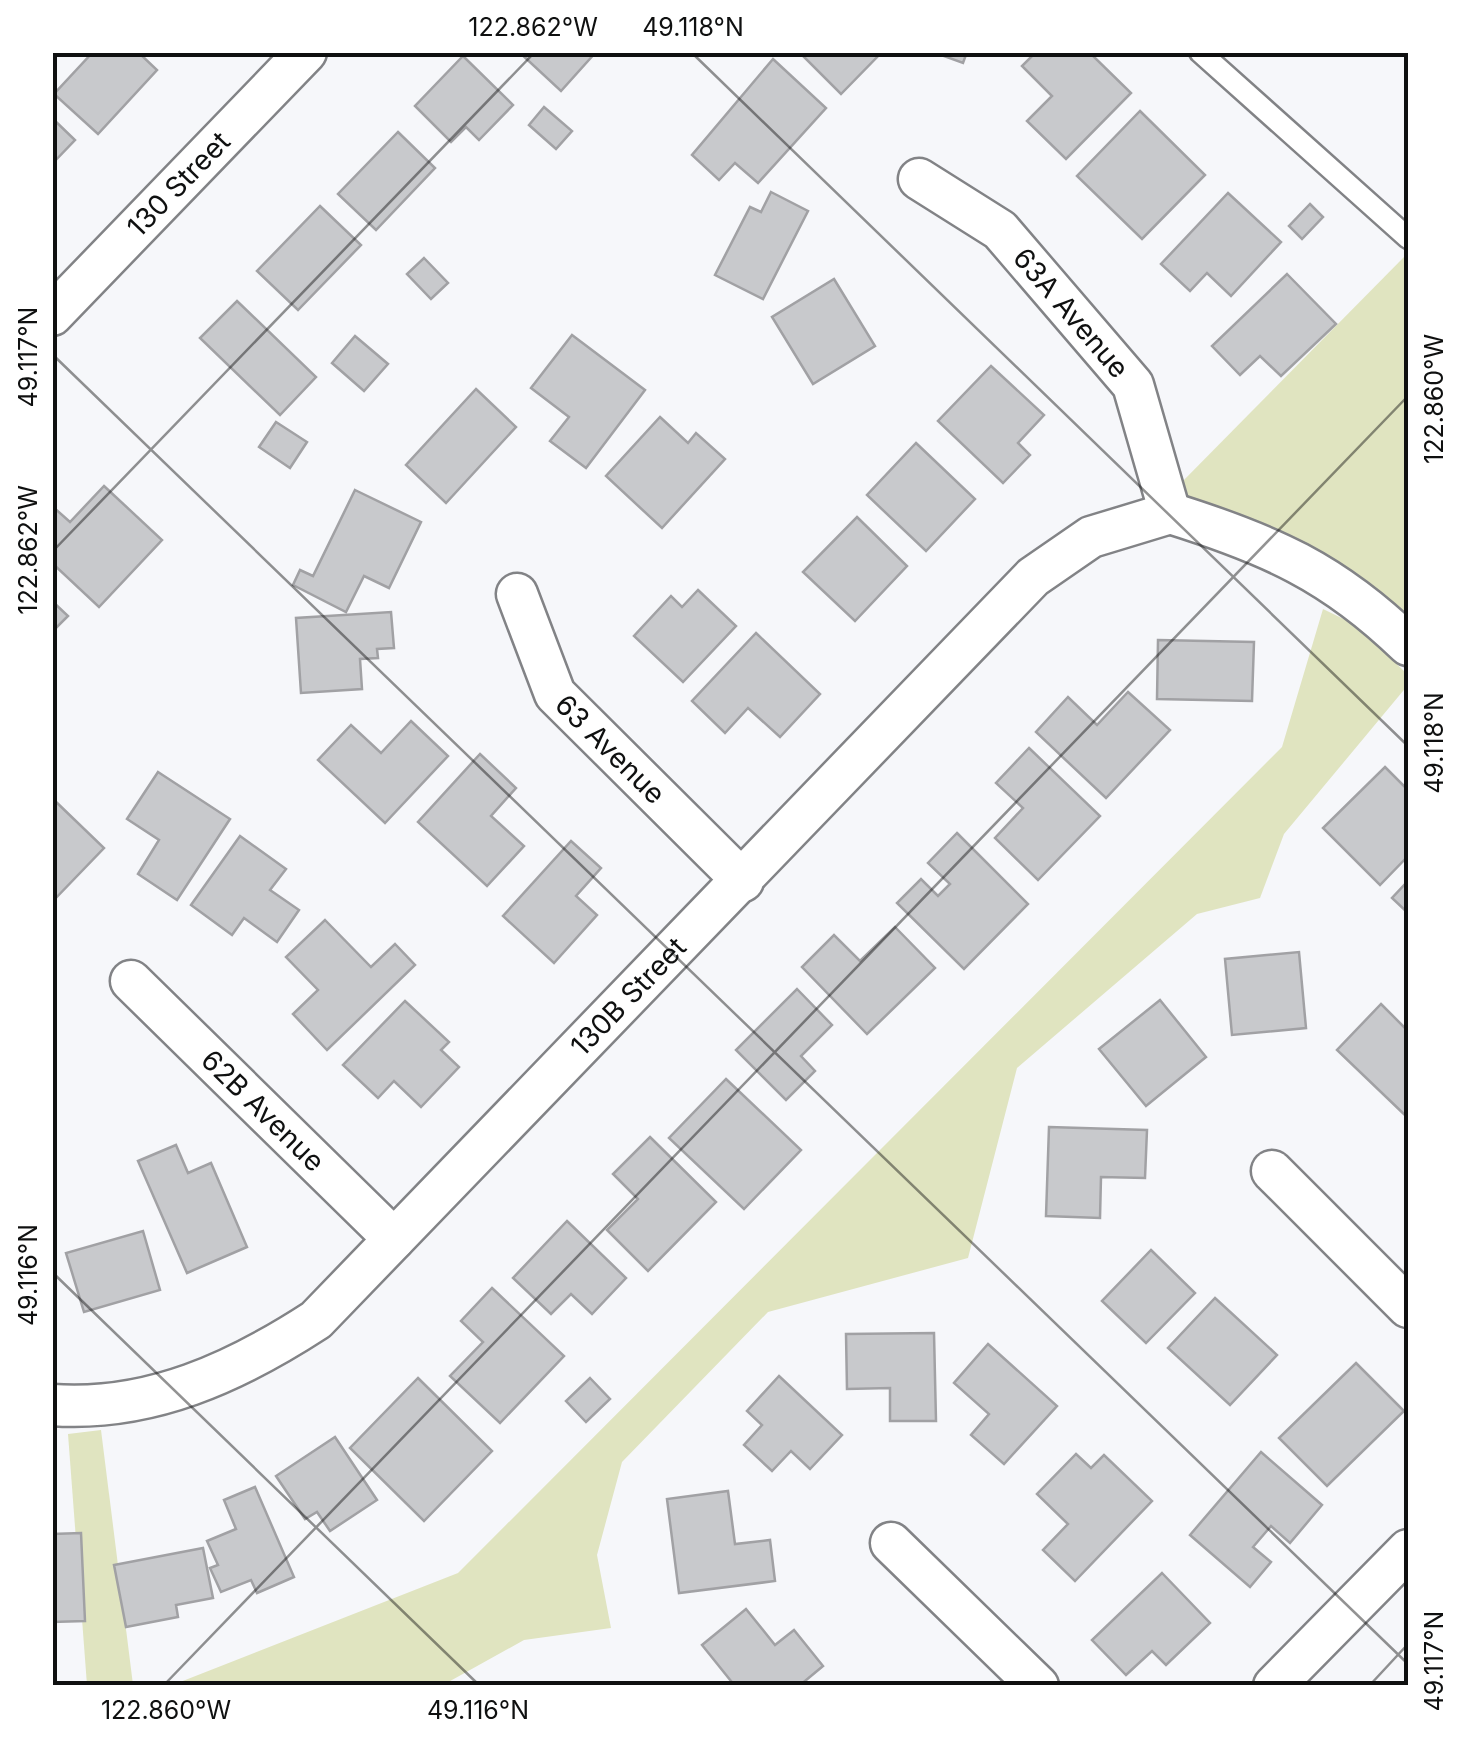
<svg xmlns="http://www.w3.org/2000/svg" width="1461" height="1738" viewBox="0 0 1461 1738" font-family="Inter,sans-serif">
	<rect width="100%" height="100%" fill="#f6f7fa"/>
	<!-- green -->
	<g fill="#e0e4c0">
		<polygon points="1405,256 1408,259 1408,621 1187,505 1178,486"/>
		<polygon points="1323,609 1358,626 1408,675 1408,685 1284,834 1260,898 1197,914 1017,1068 968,1258 768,1312 622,1462 597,1555 611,1628 524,1640 443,1685 170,1686 458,1573 1282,747"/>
		<polygon points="101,1430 133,1685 87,1685 68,1434"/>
	</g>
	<!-- building -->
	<g fill="#c8c9cc" stroke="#a1a1a4" stroke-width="2.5">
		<polygon points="93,52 138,52 157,70 98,134 54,94"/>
		<polygon points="519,52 596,52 561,91"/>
		<polygon points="799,52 882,52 841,94"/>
		<polygon points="933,52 967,52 963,63"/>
		<polygon points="1036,52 1089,52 1131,93 1066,159 1027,121 1052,96 1022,66"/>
		<polygon points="463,56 513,105 479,140 466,127 451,142 415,106"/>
		<polygon points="773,59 826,108 758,183 735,163 719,180 692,155"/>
		<polygon points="544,107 572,131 556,149 529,125"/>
		<polygon points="1140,111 1205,175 1142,239 1077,176"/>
		<polygon points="52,118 75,140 52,164"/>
		<polygon points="398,132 435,168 376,230 338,194"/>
		<polygon points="771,192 808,211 763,299 715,275 750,207 761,212"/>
		<polygon points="1228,193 1281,242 1231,296 1207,273 1190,291 1161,264"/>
		<polygon points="1310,204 1323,217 1302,239 1289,226"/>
		<polygon points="320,206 361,245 298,310 257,271"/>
		<polygon points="424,258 448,283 431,299 407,274"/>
		<polygon points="1287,274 1336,324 1281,376 1260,356 1240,375 1212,346"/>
		<polygon points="834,279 875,346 813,384 772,317"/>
		<polygon points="237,301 316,377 280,415 200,338"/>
		<polygon points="572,335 645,390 586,468 550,441 569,417 531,388"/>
		<polygon points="355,336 388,364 364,391 332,363"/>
		<polygon points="991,366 1044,415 1018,443 1030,455 1003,483 938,421"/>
		<polygon points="476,389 516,427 446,503 406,465"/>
		<polygon points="660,417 688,443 696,433 725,459 662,528 606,476"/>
		<polygon points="276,422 307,442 290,468 259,447"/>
		<polygon points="916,443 975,499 926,551 867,495"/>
		<polygon points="104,486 162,540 99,607 52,563 52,506 70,522"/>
		<polygon points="355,490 421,522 389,588 364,576 346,612 293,585 300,570 313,576"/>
		<polygon points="857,517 907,566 855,621 803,572"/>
		<polygon points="698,590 736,626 683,682 634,636 671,596 682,607"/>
		<polygon points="52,601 68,616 52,632"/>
		<polygon points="391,612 394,648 377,649 378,658 360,659 362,689 301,693 296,618"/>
		<polygon points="756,633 820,694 780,737 748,708 725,733 692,701"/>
		<polygon points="1158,640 1254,642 1252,701 1157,699"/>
		<polygon points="1128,692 1170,730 1106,798 1036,732 1068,697 1097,725"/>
		<polygon points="411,721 448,756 385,823 318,760 351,725 381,753"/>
		<polygon points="1029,748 1100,816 1038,880 995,838 1023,808 996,783"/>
		<polygon points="480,754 516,788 491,816 524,846 487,886 418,822"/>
		<polygon points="1385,767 1408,790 1408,856 1380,885 1323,828"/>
		<polygon points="158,772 230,819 177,900 138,874 159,840 127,819"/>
		<polygon points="53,799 104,848 52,902 52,799"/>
		<polygon points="957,833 1028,904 964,969 897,903 921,879 938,896 950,884 928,863"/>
		<polygon points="240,836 286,869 270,890 299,910 277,942 244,918 232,935 191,905"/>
		<polygon points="571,841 601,868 576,896 597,915 554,963 503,916"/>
		<polygon points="1408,881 1408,913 1392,898"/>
		<polygon points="325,920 371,967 395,944 415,965 327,1050 293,1014 318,990 286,957"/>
		<polygon points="895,927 935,968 867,1034 802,967 834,935 860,961"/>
		<polygon points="1299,952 1306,1028 1232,1035 1225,959"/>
		<polygon points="797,989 832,1025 801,1056 815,1071 786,1100 736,1050"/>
		<polygon points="1160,1000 1206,1057 1146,1106 1099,1049"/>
		<polygon points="405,1001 449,1042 441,1050 459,1067 421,1107 394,1081 378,1098 343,1065"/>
		<polygon points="1381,1004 1408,1031 1407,1117 1337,1050"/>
		<polygon points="726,1079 801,1150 744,1209 669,1138"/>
		<polygon points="1049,1127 1147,1130 1145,1178 1101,1177 1100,1218 1046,1216"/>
		<polygon points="650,1137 716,1202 648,1271 607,1230 638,1199 613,1174"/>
		<polygon points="176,1145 188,1173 211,1163 247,1247 187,1273 138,1161"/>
		<polygon points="567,1221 626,1278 592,1314 571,1294 551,1314 513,1278"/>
		<polygon points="143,1231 160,1290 84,1312 66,1253"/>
		<polygon points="1151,1250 1195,1293 1146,1343 1102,1301"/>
		<polygon points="492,1288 564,1356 500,1423 450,1376 483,1342 461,1321"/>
		<polygon points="1215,1298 1277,1355 1230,1405 1168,1348"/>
		<polygon points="934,1333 936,1421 890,1421 890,1388 847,1389 846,1334"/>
		<polygon points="988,1344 1057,1406 1004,1464 971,1435 989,1414 954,1383"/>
		<polygon points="1356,1363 1404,1411 1327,1486 1279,1438"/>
		<polygon points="779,1376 842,1435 810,1469 791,1451 772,1471 744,1445 762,1425 747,1411"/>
		<polygon points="418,1378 492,1451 424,1521 350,1448"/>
		<polygon points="590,1378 610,1399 586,1422 566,1401"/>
		<polygon points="335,1437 377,1500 330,1531 317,1512 305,1519 276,1476"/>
		<polygon points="1261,1452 1322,1505 1290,1543 1271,1526 1253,1547 1271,1562 1250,1587 1190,1535"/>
		<polygon points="1076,1454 1091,1468 1104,1455 1152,1501 1075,1581 1043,1550 1068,1524 1037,1494"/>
		<polygon points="255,1487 294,1577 257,1593 251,1580 221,1592 210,1568 218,1565 207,1541 236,1529 224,1500"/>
		<polygon points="728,1491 735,1544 770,1540 775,1581 679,1593 667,1499"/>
		<polygon points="81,1533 85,1621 52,1622 52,1534"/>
		<polygon points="203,1548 213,1598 176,1605 178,1617 126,1627 114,1565"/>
		<polygon points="1162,1573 1210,1623 1166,1665 1152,1651 1126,1675 1092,1640"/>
		<polygon points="746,1609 775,1645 794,1630 823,1666 799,1686 735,1686 702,1645"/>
	</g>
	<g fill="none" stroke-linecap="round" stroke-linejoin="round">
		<defs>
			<polyline id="lane" points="1200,52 1408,238"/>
			<g id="street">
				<path id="s1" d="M 919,179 L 1000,230 L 1133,385 L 1170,513"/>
				<path id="s2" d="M 52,315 L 306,52"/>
				<path d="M 1170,513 C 1269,544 1333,572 1408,645"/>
				<path id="s3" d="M 517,594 L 555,694 L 743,881"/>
				<path id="s4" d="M 131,981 L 394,1239"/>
				<polyline points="1272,1171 1408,1307"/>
				<path id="s5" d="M 52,1405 C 150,1412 236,1372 316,1320 L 1033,577 L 1091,537 L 1170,513"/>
				<polyline points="891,1543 1038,1686"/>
				<polyline points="1274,1686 1408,1550"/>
			</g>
		</defs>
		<!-- lane casing -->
		<use href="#lane" stroke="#828386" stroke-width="25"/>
		<!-- street casing -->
		<use href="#street" stroke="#828386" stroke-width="45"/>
		<!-- lane -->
		<use href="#lane" stroke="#fff" stroke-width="20"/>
		<!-- street -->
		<use href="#street" stroke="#fff" stroke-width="40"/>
	</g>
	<!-- ticks -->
	<path fill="none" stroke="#0f1010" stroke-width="2.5" stroke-opacity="0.45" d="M 691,52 L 1408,746M 52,354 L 1408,1664M 52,552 L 535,52M 52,1272 L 480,1686M 163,1686 L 1408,396M 1369,1686 L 1408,1644"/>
	<g text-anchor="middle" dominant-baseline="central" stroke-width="9" stroke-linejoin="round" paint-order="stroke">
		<!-- street labels -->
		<g font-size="28" fill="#0f1010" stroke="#fff">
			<text stroke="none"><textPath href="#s2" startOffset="182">130 Street</textPath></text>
			<text stroke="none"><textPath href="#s1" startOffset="205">63A Avenue</textPath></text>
			<text stroke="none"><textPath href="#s3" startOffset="185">63 Avenue</textPath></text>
			<text stroke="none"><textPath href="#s5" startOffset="732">130B Street</textPath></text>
			<text stroke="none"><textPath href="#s4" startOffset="185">62B Avenue</textPath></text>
		</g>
	</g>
	<!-- border -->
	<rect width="1461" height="1738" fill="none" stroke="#ffffff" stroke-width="110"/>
	<rect x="55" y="55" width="1351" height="1628" fill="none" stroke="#0f1010" stroke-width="4"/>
	<g font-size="25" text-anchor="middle" fill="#0f1010">
		<text x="533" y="36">122.862°W</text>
		<text x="693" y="36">49.118°N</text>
		<text transform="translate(28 357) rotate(-90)" y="9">49.117°N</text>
		<text transform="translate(1434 399) rotate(-90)" y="9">122.860°W</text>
		<text transform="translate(28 550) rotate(-90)" y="9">122.862°W</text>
		<text transform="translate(1434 743) rotate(-90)" y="9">49.118°N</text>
		<text transform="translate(28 1275) rotate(-90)" y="9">49.116°N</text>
		<text transform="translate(1434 1661) rotate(-90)" y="9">49.117°N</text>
		<text x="166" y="1719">122.860°W</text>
		<text x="478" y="1719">49.116°N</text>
	</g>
</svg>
